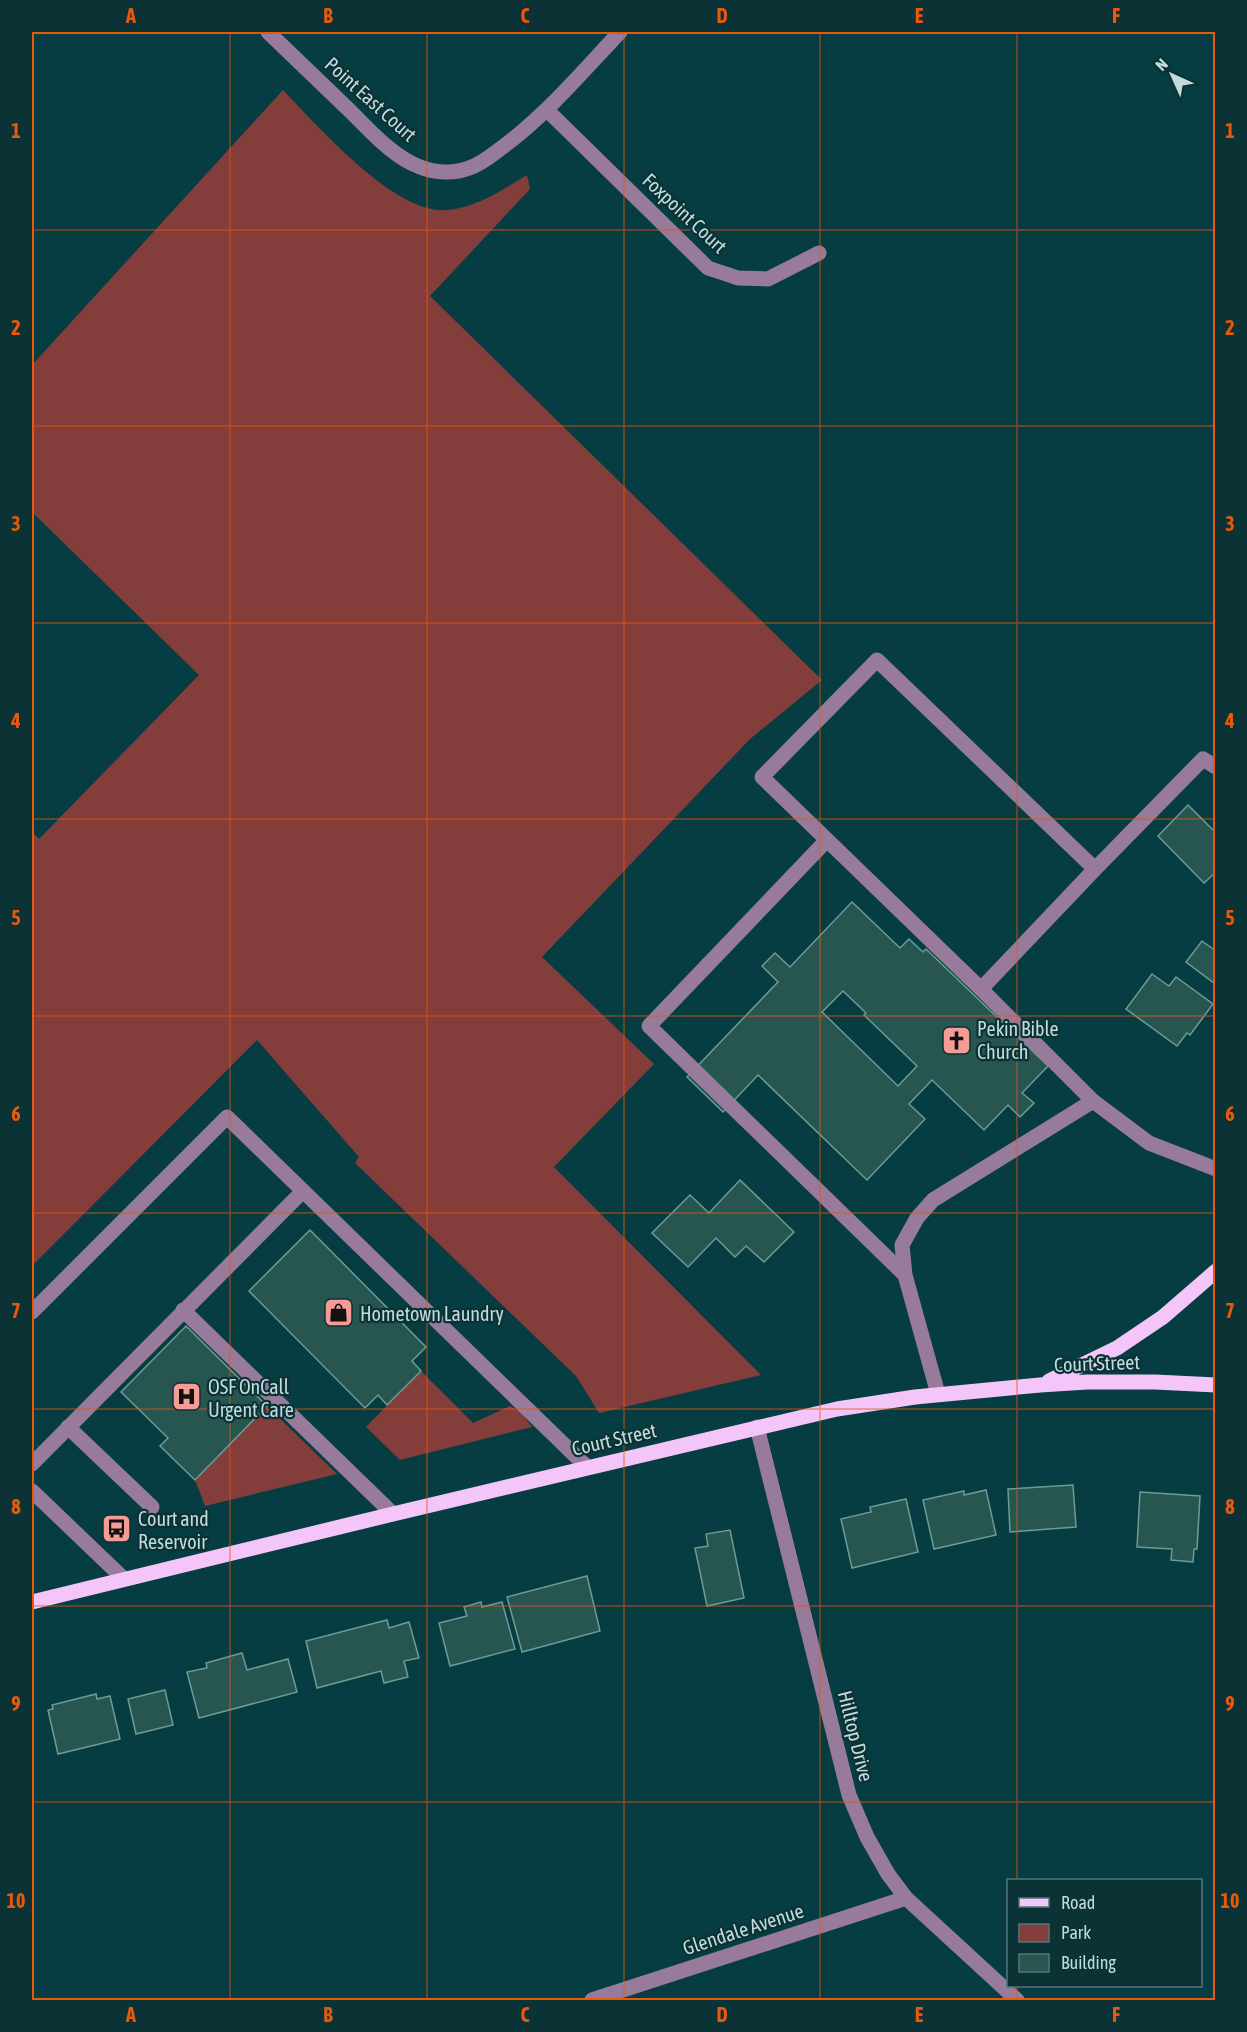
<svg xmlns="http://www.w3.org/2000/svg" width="1247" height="2032" viewBox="0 0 1247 2032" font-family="'Asap Condensed',sans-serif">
	<rect width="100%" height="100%" fill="#063d42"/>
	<!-- green -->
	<g fill="#833d3b">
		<path d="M 283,90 C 317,125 395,215 447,210 C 476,208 502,190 527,175 L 530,189 L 430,296 L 822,680 L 750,739 L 542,957 L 654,1064 L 554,1167 L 761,1375 L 599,1413 L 576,1376 L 355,1163 L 359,1157 L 257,1040 L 32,1266 L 32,832 L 39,839 L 199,675 L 34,514 L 32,516 L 32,365 Z"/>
		<polygon points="421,1371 473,1423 510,1406 521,1412 532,1427 400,1460 366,1427"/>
		<polygon points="267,1406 337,1474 205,1506 195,1480"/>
	</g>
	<!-- building -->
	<g fill="#275650" stroke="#6c9c94" stroke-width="1.5" fill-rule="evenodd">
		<polygon points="1188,805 1216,833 1216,872 1204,883 1158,836"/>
		<path d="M 852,902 L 900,948 L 909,939 L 923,952 L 926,949 L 1048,1066 L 1022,1093 L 1034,1103 L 1020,1117 L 1008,1105 L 984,1130 L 932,1080 L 909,1104 L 925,1119 L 867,1180 L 758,1075 L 723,1112 L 687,1077 L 778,982 L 762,966 L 775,953 L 790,967 ZM 843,991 L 866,1013 L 864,1015 L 917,1066 L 898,1086 L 822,1012 Z"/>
		<polygon points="1202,941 1216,951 1214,983 1186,962"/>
		<polygon points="1152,974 1169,986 1176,977 1213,1004 1190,1035 1187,1033 1177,1046 1126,1009"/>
		<polygon points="740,1180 794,1232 764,1262 746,1246 735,1257 716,1238 688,1267 652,1233 690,1195 709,1213"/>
		<polygon points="310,1230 426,1347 412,1361 421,1371 387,1405 378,1395 365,1408 249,1291"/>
		<polygon points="186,1326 267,1406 195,1480 160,1446 168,1438 121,1392"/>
		<polygon points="1073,1485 1076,1527 1010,1532 1008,1489"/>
		<polygon points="986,1490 996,1535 934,1549 923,1500 964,1491 964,1495"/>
		<polygon points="1140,1492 1200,1496 1197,1549 1194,1549 1193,1562 1171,1560 1172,1549 1137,1547"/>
		<polygon points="906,1499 918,1552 852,1568 841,1519 871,1512 870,1507"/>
		<polygon points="730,1530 744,1598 707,1606 695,1548 708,1546 706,1534"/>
		<polygon points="587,1576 600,1631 522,1652 507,1597"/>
		<polygon points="481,1602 482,1607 502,1602 515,1649 450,1666 439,1623 467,1616 464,1607"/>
		<polygon points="387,1620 389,1628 409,1622 419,1658 404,1661 408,1677 384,1683 381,1671 317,1688 306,1641"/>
		<polygon points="242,1653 247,1670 288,1659 297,1692 199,1718 187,1672 207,1668 206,1663"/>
		<polygon points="165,1690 173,1725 136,1734 128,1699"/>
		<polygon points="96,1694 97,1699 110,1696 120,1739 58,1754 48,1710 53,1709 52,1705"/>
	</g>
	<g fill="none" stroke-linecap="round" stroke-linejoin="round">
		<!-- minor -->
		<g stroke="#987b9a" stroke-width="15">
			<path d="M 268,32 C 294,57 320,82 346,107 C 368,128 391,156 420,167 C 435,173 454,174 469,168 C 482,164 493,154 504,146 C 547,114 583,71 620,32"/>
			<polyline points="547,110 708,268 738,278 768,279 819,253"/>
			<polyline points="827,840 649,1026 905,1275"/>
			<polyline points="1095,869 1203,759 1216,767"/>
			<polyline points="981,989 762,777 877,660 1095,869 981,989 1093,1101 1149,1143 1216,1169"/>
			<polyline points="183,1310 393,1514"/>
			<polyline points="32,1312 227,1117 587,1467"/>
			<polyline points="938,1394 905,1275 902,1245 917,1218 933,1200 1093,1101"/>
			<polyline points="68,1427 152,1507"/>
			<polyline points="757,1427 849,1795 867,1837 888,1874 906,1898 1017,2000"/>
			<polyline points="32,1464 303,1191"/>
			<polyline points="32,1491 124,1579"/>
			<polyline points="592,2000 906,1898"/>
		</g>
		<!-- major -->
		<g stroke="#f4c5f8" stroke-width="15">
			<polyline points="1049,1381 1117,1348 1163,1317 1216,1271"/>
			<polyline points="32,1602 393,1514 837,1409 915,1397 1040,1385 1087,1382 1155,1382 1216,1385"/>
		</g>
	</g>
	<!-- grid -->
	<path fill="none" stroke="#e8590c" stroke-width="1.5" stroke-opacity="0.55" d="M 230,32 L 230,2000M 427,32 L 427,2000M 624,32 L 624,2000M 820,32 L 820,2000M 1017,32 L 1017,1880M 32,230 L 1216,230M 32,426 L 1216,426M 32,623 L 1216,623M 32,819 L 1216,819M 32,1016 L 1216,1016M 32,1213 L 1216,1213M 32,1409 L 1216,1409M 32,1606 L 1216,1606M 32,1802 L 1216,1802M 1017,1986 L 1017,2000"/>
	<!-- icons -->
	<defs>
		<symbol id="church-square" viewBox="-11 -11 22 22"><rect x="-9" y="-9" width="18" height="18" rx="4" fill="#f59c96" stroke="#0b3235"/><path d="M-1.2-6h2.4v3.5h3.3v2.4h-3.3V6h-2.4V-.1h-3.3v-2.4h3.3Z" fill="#111"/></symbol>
		<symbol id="shop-square" viewBox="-11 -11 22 22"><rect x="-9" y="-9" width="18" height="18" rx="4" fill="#f59c96" stroke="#0b3235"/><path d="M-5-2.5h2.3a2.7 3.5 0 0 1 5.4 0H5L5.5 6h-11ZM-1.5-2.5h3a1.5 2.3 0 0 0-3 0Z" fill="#111"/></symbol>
		<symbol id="hospital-square" viewBox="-11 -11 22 22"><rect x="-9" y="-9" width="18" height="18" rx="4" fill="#f59c96" stroke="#0b3235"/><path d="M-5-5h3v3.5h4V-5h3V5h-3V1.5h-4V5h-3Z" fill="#111"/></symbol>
		<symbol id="bus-square" viewBox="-11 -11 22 22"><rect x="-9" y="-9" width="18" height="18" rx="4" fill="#f59c96" stroke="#0b3235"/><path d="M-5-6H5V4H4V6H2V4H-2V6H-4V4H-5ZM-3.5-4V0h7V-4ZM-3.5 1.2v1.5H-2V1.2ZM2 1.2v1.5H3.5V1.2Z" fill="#111"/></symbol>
	</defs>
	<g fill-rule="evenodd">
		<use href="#church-square" x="940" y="1024" width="33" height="33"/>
		<use href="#shop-square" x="322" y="1296" width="33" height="33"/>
		<use href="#hospital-square" x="170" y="1380" width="33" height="33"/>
		<use href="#bus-square" x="100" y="1512" width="33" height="33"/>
	</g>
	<g text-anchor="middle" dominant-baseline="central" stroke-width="4.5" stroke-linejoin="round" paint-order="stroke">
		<!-- street labels -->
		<g font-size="20" fill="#c2dbdd" stroke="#0b3235">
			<text transform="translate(371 99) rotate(42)">Point East Court</text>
			<text transform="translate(685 213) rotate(43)">Foxpoint Court</text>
			<text transform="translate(1097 1363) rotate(-2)">Court Street</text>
			<text transform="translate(614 1439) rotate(-13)">Court Street</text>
			<text transform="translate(856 1736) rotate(76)">Hilltop Drive</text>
			<text transform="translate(743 1929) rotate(-18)">Glendale Avenue</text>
		</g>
		<!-- poi labels -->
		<g font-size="20" fill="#c2dbdd" stroke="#0b3235" text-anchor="start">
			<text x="977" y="1028">Pekin Bible<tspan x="977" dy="23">Church</tspan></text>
			<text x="360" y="1313">Hometown Laundry</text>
			<text x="208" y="1386">OSF OnCall<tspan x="208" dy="23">Urgent Care</tspan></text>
			<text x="138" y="1518">Court and<tspan x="138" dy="23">Reservoir</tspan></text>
		</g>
	</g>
	<!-- border -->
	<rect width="1247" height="2032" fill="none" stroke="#0b3235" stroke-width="66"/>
	<!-- legend -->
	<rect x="1007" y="1879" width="195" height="108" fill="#0b3235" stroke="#547678" stroke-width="1.5"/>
	<rect x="1019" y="1898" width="30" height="9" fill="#f4c5f8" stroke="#547678" stroke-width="1.5"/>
	<text x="1061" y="1909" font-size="18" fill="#c2dbdd">Road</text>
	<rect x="1019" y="1924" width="30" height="18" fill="#833d3b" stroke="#547678" stroke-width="1.5"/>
	<text x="1061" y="1939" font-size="18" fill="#c2dbdd">Park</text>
	<rect x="1019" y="1954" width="30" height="18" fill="#275650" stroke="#547678" stroke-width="1.5"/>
	<text x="1061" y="1969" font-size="18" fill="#c2dbdd">Building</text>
	<!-- north arrow -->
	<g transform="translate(1172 75) rotate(315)" stroke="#0b3235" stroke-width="4.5" paint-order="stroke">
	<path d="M0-4.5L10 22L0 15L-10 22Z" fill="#c2dbdd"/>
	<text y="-9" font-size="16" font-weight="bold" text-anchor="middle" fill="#c2dbdd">N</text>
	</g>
	<rect x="33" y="33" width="1181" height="1966" fill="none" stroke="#e8590c" stroke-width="2"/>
	<g font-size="20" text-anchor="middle" font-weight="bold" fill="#e8590c">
		<text x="131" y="23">A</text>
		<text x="328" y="23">B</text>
		<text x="525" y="23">C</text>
		<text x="722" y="23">D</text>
		<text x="919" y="23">E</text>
		<text x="1116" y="23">F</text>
		<text x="16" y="138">1</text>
		<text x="1230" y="138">1</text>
		<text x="16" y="335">2</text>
		<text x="1230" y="335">2</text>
		<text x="16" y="531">3</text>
		<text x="1230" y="531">3</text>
		<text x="16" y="728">4</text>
		<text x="1230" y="728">4</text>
		<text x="16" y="925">5</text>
		<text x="1230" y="925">5</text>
		<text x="16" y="1121">6</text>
		<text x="1230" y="1121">6</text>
		<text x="16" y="1318">7</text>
		<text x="1230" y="1318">7</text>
		<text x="16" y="1514">8</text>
		<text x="1230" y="1514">8</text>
		<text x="16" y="1711">9</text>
		<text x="1230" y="1711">9</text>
		<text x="16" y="1908">10</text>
		<text x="1230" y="1908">10</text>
		<text x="131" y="2022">A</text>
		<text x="328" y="2022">B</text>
		<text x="525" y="2022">C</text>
		<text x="722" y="2022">D</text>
		<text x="919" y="2022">E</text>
		<text x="1116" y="2022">F</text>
	</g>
</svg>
